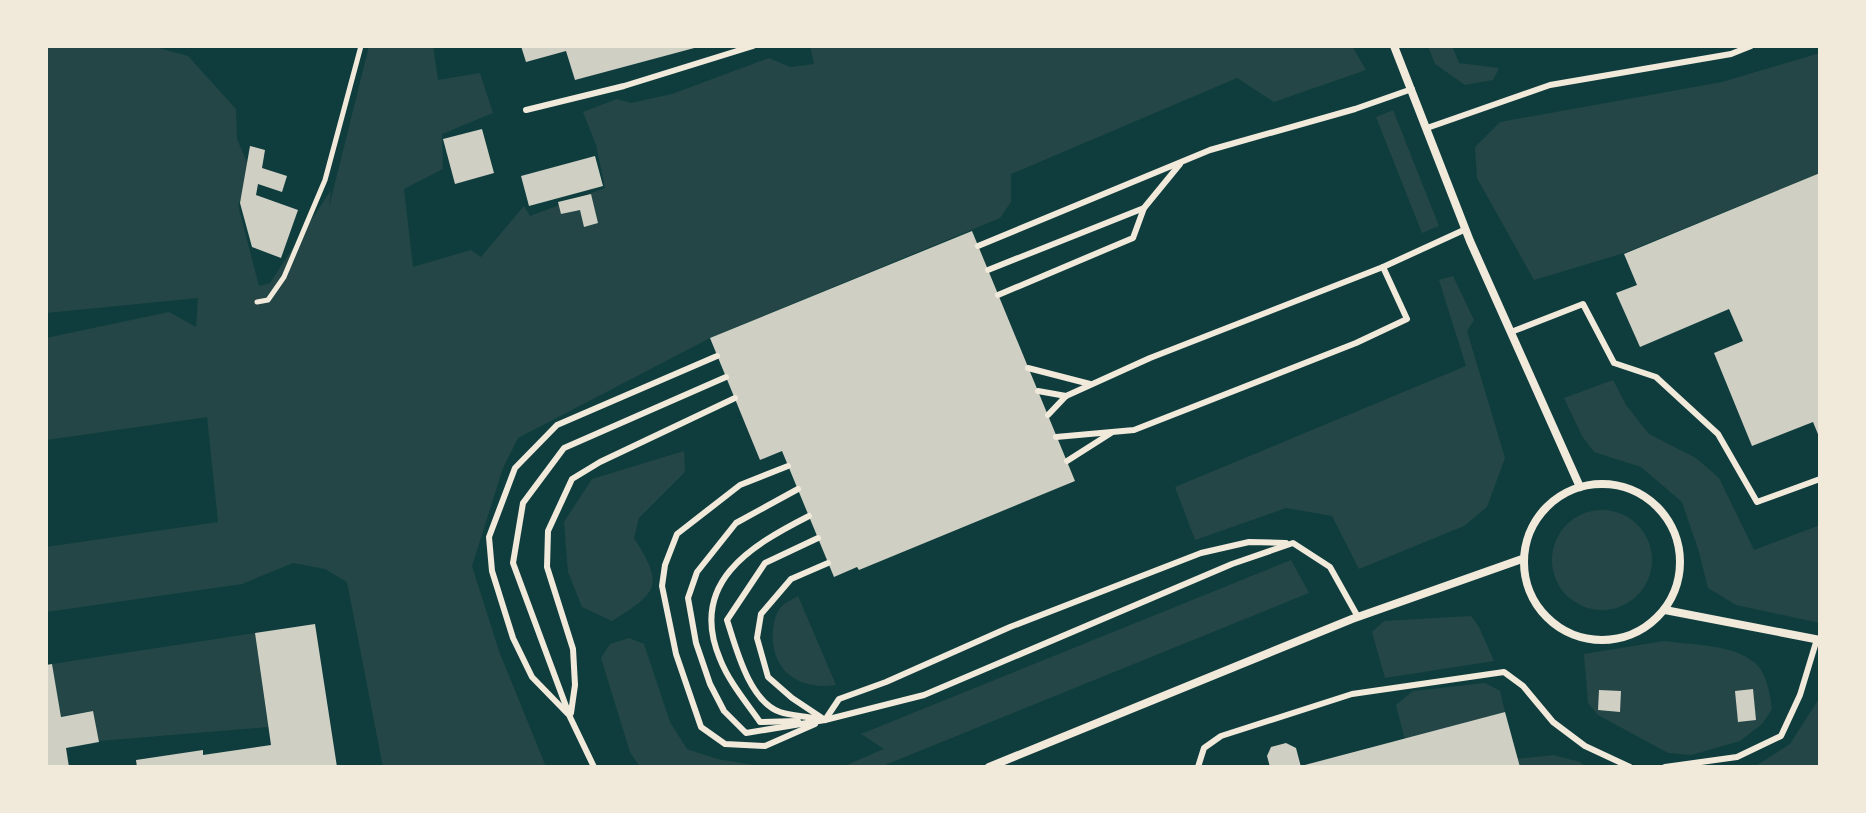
<svg xmlns="http://www.w3.org/2000/svg" width="1866" height="813" viewBox="0 0 1866 813" font-family="'Public Sans',sans-serif">
	<rect width="100%" height="100%" fill="#0f3d3e"/>
	<!-- green -->
	<g fill="#244646">
		<polygon points="46,46 151,46 188,56 236,109 237,139 252,174 238,205 259,286 270,283 331,190 329,207 369,46 433,46 438,80 480,73 493,113 442,134 443,169 404,189 413,267 471,250 481,257 524,206 530,216 605,188 596,145 583,112 617,99 631,103 672,94 769,58 790,67 814,64 810,46 1352,46 1366,70 1274,102 1237,78 1011,174 1011,202 1000,218 710,338 518,438 503,468 472,566 499,651 546,767 383,767 347,582 325,569 293,563 242,584 46,612 46,547 218,522 207,417 46,440 46,338 169,312 196,327 198,298 46,313"/>
		<polygon points="1428,46 1452,46 1459,63 1499,68 1493,80 1465,85 1435,64"/>
		<polygon points="1820,53 1820,173 1624,253 1534,280 1477,178 1475,147 1500,122 1722,82"/>
		<polygon points="1393,110 1439,226 1422,233 1376,117"/>
		<polygon points="1453,276 1474,320 1467,331 1505,458 1487,507 1464,526 1359,569 1332,516 1286,508 1195,540 1175,487 1466,366 1439,280"/>
		<polygon points="1613,380 1626,405 1649,434 1696,458 1719,478 1754,550 1820,525 1820,623 1736,605 1708,588 1699,552 1682,502 1641,467 1594,452 1582,436 1564,398"/>
		<path d="M 684,451 L 685,472 L 639,518 L 634,538 C 665,586 657,593 612,621 L 582,607 L 568,572 L 564,522 L 592,479 Z"/>
		<circle cx="1602" cy="560" r="50"/>
		<polygon points="1291,560 1309,593 885,765 842,767 884,749 861,734"/>
		<path d="M 798,596 L 836,685 C 799,691 769,670 773,629 C 774,621 776,612 782,606 C 786,602 793,599 798,596 Z"/>
		<polygon points="1471,616 1479,627 1494,661 1385,678 1372,632 1384,621"/>
		<polygon points="255,633 268,727 99,741 92,711 61,716 52,664"/>
		<polygon points="629,638 644,644 670,722 687,749 717,759 766,767 640,767 630,752 601,658 610,644"/>
		<path d="M 1664,641 C 1692,645 1733,644 1755,663 C 1767,673 1770,695 1772,709 L 1762,724 L 1740,741 L 1691,755 L 1668,753 L 1598,715 L 1588,703 L 1584,654 Z"/>
		<polygon points="1485,683 1500,691 1505,712 1405,740 1396,705 1413,691"/>
		<polygon points="1820,697 1820,767 1754,767 1790,744"/>
		<polygon points="1553,755 1580,762 1585,767 1518,767 1516,759"/>
	</g>
	<!-- building -->
	<g fill="#cfcfc3">
		<polygon points="521,46 698,46 698,47 575,80 566,51 526,62"/>
		<polygon points="482,129 494,173 455,184 443,139"/>
		<polygon points="250,146 265,150 262,168 287,176 282,192 258,184 256,195 298,210 281,258 252,247 240,203"/>
		<polygon points="595,156 603,186 529,206 521,176"/>
		<polygon points="1820,173 1820,439 1813,422 1752,446 1714,353 1743,341 1729,309 1640,347 1616,293 1637,285 1624,254"/>
		<polygon points="591,194 598,223 584,227 580,210 561,214 558,202"/>
		<polygon points="972,231 1075,481 859,570 857,567 834,577 782,451 760,460 710,338"/>
		<polygon points="315,624 337,767 137,767 136,760 203,750 203,755 271,745 255,633"/>
		<polygon points="52,664 61,717 93,711 99,742 66,748 69,767 46,767 46,665"/>
		<polygon points="1753,689 1756,720 1738,722 1735,691"/>
		<polygon points="1599,690 1621,691 1620,712 1598,710"/>
		<polygon points="1505,712 1520,767 1301,767 1301,766"/>
		<polygon points="1286,743 1296,748 1301,767 1270,767 1267,756 1271,747"/>
	</g>
	<g fill="none" stroke-linecap="round" stroke-linejoin="round">
		<!-- path -->
		<polyline stroke="#f1e9da" stroke-width="5" points="257,302 268,300 284,277 325,180 361,46"/>
		<!-- service -->
		<g stroke="#f1e9da" stroke-width="6">
			<polyline points="526,110 624,86 753,46"/>
			<polyline points="1427,128 1550,85 1731,54 1751,46"/>
			<polyline points="978,246 1210,150 1355,109 1412,89"/>
			<polyline points="988,270 1144,208 1180,164"/>
			<polyline points="998,295 1133,238 1144,208"/>
			<polyline points="1511,332 1583,304 1614,363 1656,377 1718,434 1757,502 1820,479"/>
			<polyline points="1028,368 1090,384"/>
			<polyline points="1038,391 1066,396"/>
			<polyline points="1048,415 1066,396 1150,358 1383,267"/>
			<polyline points="1056,437 1134,430 1356,343 1407,319 1383,267 1466,229"/>
			<polyline points="1067,461 1111,433"/>
			<polyline points="788,466 740,485 677,534 665,565 662,586 676,654 701,727 725,744 765,746 815,724"/>
			<polyline points="798,489 736,523 697,572 688,598 696,643 710,684 724,711 746,733 825,720 924,695 1232,564 1293,543 1330,567 1358,617"/>
			<path d="M 818,538 L 765,563 L 727,620 C 736,648 749,701 780,712 C 791,716 806,716 818,719"/>
			<polyline points="571,713 575,685 573,649 547,567 548,531 572,479 600,462 735,398"/>
			<polyline points="568,714 532,677 513,638 492,571 489,537 515,468 557,425 717,356"/>
			<polyline points="822,718 792,698 768,677 757,638 761,614 791,579 828,563"/>
			<polyline points="825,720 839,699 886,682 1010,627 1201,553 1249,542 1286,543"/>
			<path d="M 798,721 L 760,722 C 746,702 729,682 720,659 C 688,583 750,546 809,516"/>
			<polyline points="594,767 570,717 513,563 523,503 564,448 726,377"/>
			<polyline points="1198,767 1204,748 1221,736 1352,694 1504,672 1523,686 1553,722 1585,746 1630,767"/>
			<polyline points="1665,767 1737,757 1781,736 1800,695 1817,639"/>
		</g>
		<!-- minor -->
		<g stroke="#f1e9da" stroke-width="8">
			<polyline points="1394,46 1470,241 1580,487"/>
			<circle cx="1602" cy="562" r="78"/>
			<polyline points="1665,610 1820,640"/>
			<polyline points="989,767 1352,619 1522,559"/>
		</g>
	</g>
	<!-- border -->
	<rect width="1866" height="813" fill="none" stroke="#f1e9da" stroke-width="96"/>
</svg>
